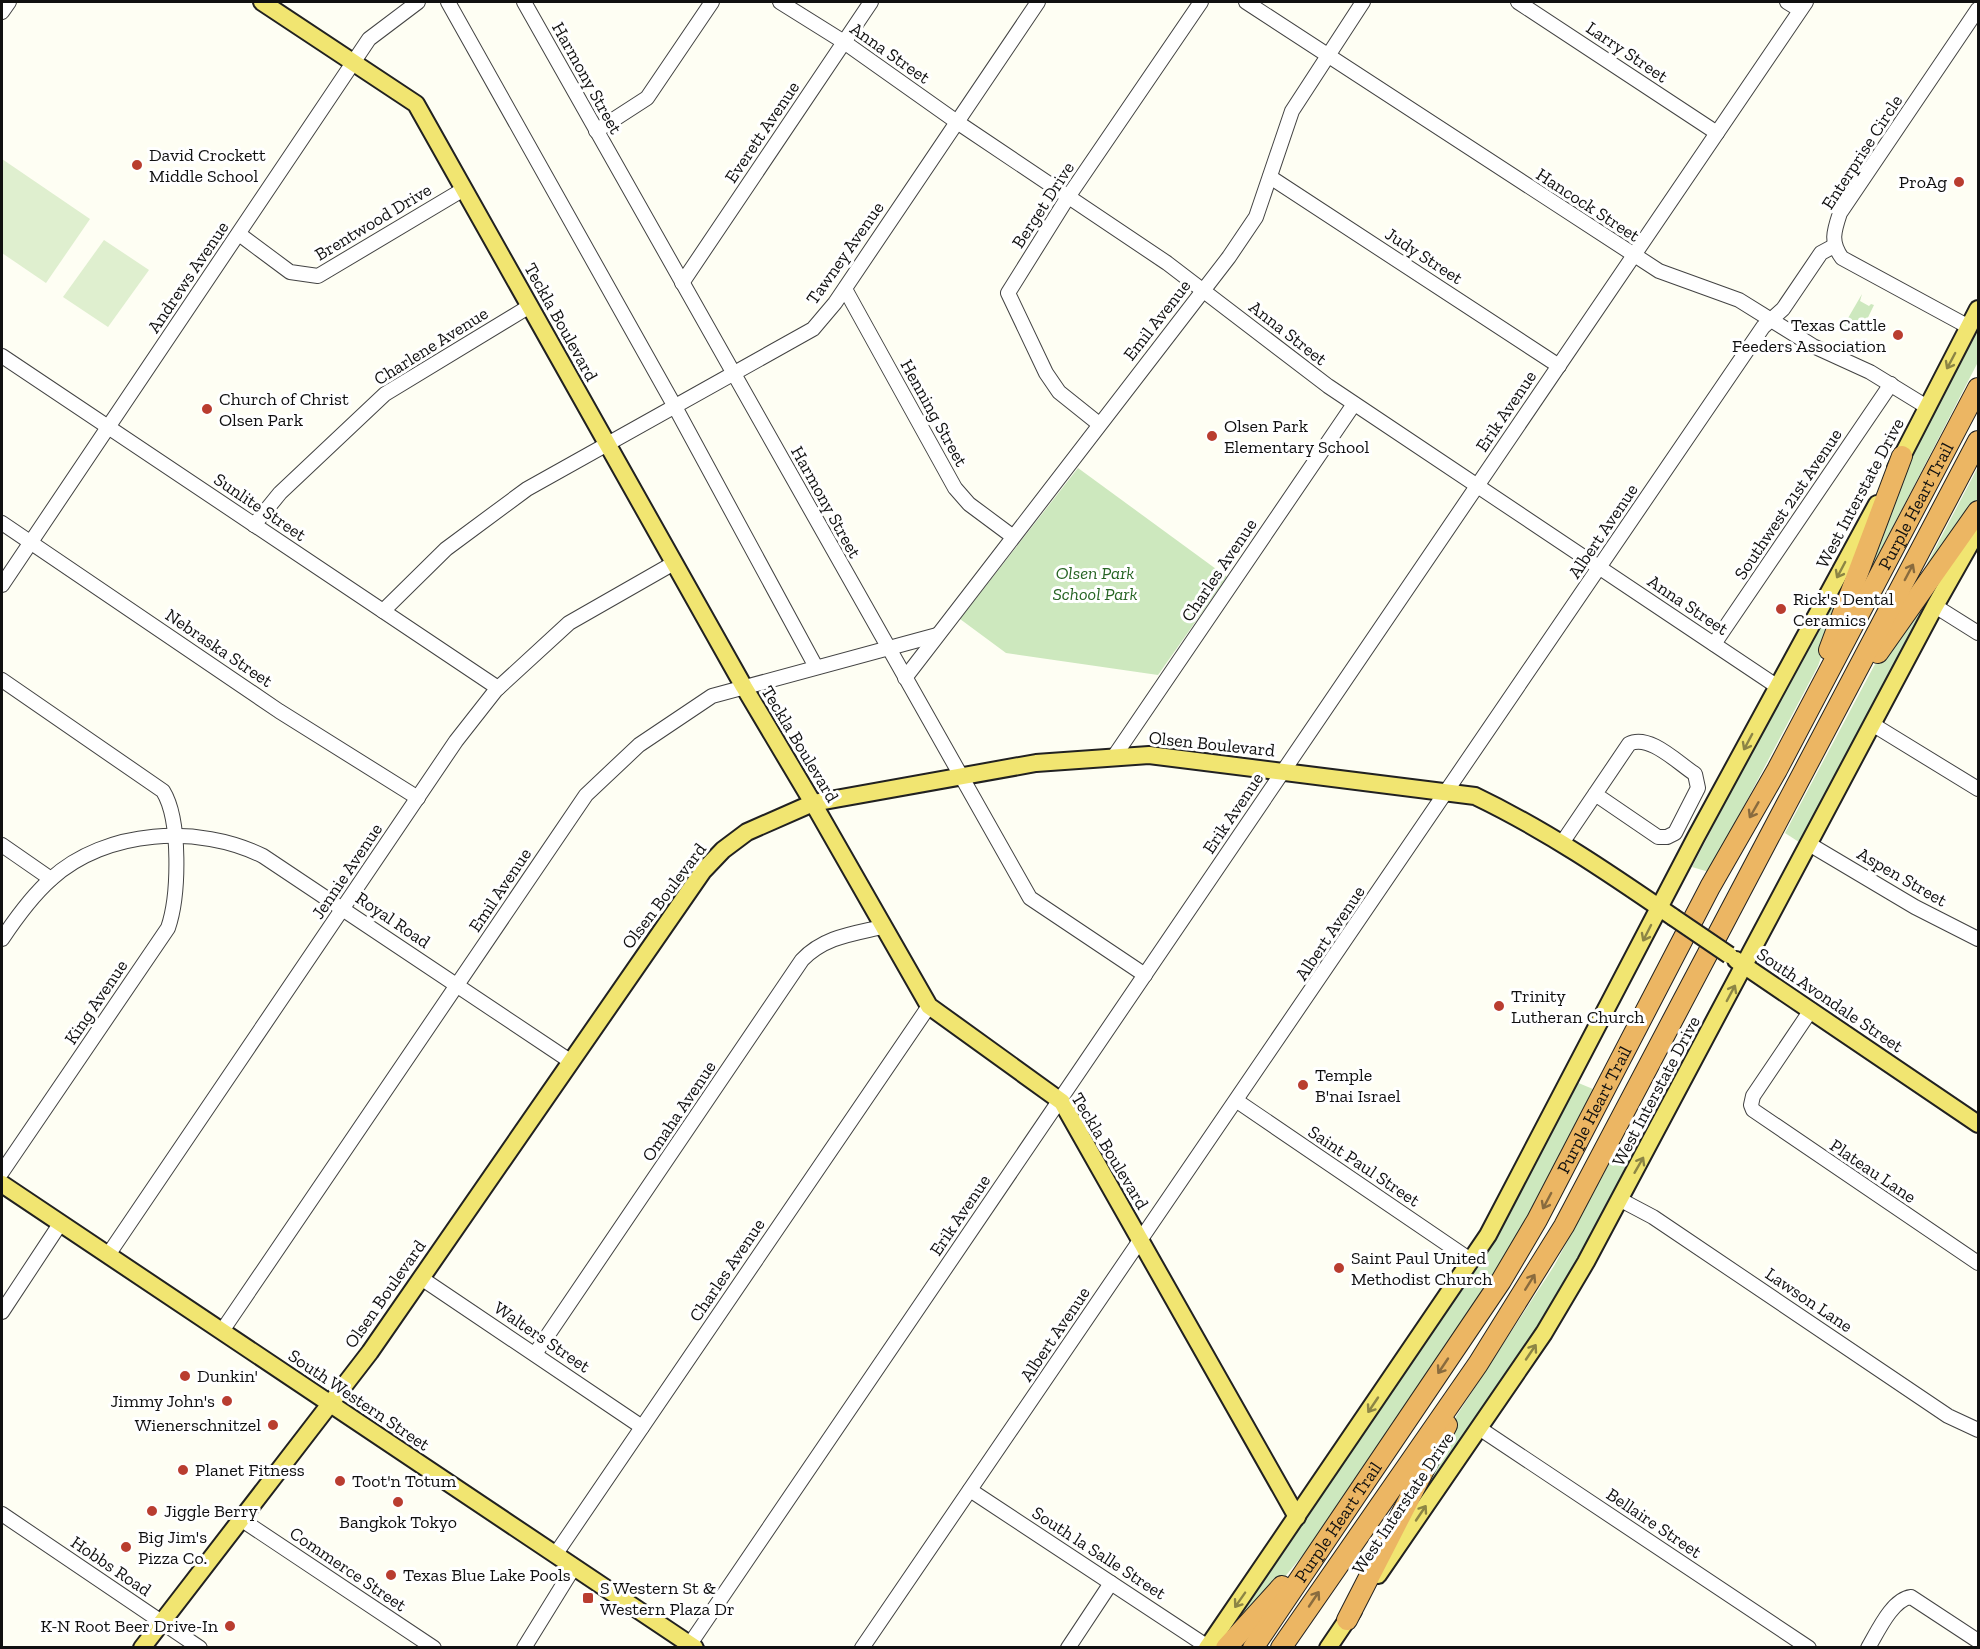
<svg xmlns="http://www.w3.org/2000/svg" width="1980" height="1649" viewBox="0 0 1980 1649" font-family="'Zilla Slab',serif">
	<rect width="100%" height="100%" fill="#fefef3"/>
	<!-- green -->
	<g fill="#cde8be">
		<polygon points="1862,294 1860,301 1869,306 1871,304 1874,305 1860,334 1844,325"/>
		<polygon points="1978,324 1978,362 1857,596 1903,466"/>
		<polygon points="1978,467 1978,505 1918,581"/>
		<polygon points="1078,468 1227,577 1158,675 1006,653 960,619"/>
		<polygon points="1861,542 1818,666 1709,872 1692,867"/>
		<polygon points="1950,557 1952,559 1802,844 1785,833 1874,666"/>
		<polygon points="1576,1082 1593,1089 1559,1158 1498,1270 1307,1550 1259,1608 1215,1648"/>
		<polygon points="1616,1151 1634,1163 1578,1265 1399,1534 1396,1531 1457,1415 1554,1266"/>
	</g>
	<!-- pitch -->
	<g fill="#dfefcf">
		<polygon points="2,159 90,219 46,283 2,253"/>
		<polygon points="104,240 149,270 108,327 63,297"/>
	</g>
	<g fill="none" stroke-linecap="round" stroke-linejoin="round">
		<defs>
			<g id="minor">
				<polyline points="448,2 674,405 816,667"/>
				<polyline points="524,2 1030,898 1145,975"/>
				<polyline points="780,2 844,42 957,122 1167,263 1328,386 1778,687"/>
				<polyline points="1246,2 1659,271 1739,300 1813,346 1870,372 1927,407"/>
				<polyline points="1518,2 1717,133"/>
				<polyline points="1787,2 1800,10"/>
				<polyline points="2,12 9,2"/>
				<polyline points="596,131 647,98 712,2"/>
				<polyline points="1270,177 1559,366"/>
				<polyline points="239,234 290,272 318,276 464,189"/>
				<polyline points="682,283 871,2"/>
				<polyline points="845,289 955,488 969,504 1012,536"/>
				<path d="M 1969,327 L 1842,258 C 1830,242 1834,231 1840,213 L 1978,9"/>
				<polyline points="2,356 498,688"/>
				<polyline points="1099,424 1059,392 1046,373 1008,293 1068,197 1201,2"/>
				<polyline points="2,523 279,711 418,798"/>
				<polyline points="254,525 280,493 385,394 530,306"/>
				<polyline points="2,585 369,39 418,2"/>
				<polyline points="1935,606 1978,633"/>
				<polyline points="383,611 446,549 527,489 813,329 835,303 1038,2"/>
				<polyline points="1714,644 1891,384"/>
				<polyline points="905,678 1229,257 1256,217 1292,111 1363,2"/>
				<path d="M 2,680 L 163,791 C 181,820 179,896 168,928 L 2,1172"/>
				<polyline points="1872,724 1978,789"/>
				<polyline points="1113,758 1354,404"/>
				<path d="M 1562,843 L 1629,744 C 1649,733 1679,764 1695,774 L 1698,788 L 1675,833 L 1667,837 L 1658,837 L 1595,794"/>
				<polyline points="1809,844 1915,907 1978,939"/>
				<polyline points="2,845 51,879"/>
				<path d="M 2,939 C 16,918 32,896 51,879 C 106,829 199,824 263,856 L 570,1061"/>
				<polyline points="1811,1010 1753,1096 1751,1105 1753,1110 1978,1263"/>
				<polyline points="1237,1101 1472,1261"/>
				<polyline points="1619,1199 1653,1217 1948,1416 1978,1430"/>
				<polyline points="108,1255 456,741 496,690 569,623 674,563"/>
				<polyline points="421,1278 642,1427"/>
				<polyline points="2,1312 60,1224"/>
				<polyline points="222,1331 586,795 639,745 712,696 937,635"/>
				<path d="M 535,1354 L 802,960 C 824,937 852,934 882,927"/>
				<polyline points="1479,1428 1809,1648"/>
				<polyline points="970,1490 1208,1647"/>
				<polyline points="2,1514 200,1648"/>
				<polyline points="242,1520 434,1648"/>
				<polyline points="555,1555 929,1006"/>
				<polyline points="690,1644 1806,2"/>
				<polyline points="524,1648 574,1567"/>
				<polyline points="862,1648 1763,327 1783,309 1821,253 1834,246"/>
				<polyline points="1068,1648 1111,1583"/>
				<path d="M 1868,1648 C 1877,1633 1892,1599 1911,1597 L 1978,1641"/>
			</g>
			<g id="major">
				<polyline points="262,2 416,104 744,687 813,803 929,1006 1062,1102 1297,1517"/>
				<polyline points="1896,468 1978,309"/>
				<polyline points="1736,960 1978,1124"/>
				<polyline points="2,1184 695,1648"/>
				<polyline points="1378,1575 1544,1333 1586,1262 1935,606 1978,530"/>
				<path d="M 142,1648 L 370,1352 L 703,871 L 723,850 L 747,832 L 813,803 L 1036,763 L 1149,755 L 1475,796 C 1546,830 1609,873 1673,917"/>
				<polyline points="1207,1648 1488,1235 1696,837 1877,504"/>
				<polyline points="1328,1648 1353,1611"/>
			</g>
			<g id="highway">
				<polyline points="1829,650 1902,456"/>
				<polyline points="1878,653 1978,511"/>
				<polyline points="1347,1620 1447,1425"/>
				<polyline points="1226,1648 1282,1586"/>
				<path id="s1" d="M 1253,1648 L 1501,1281 L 1537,1220 L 1710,887 L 1777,770 L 1978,388"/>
				<polyline points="1281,1648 1478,1364 1564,1226 1978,441"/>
			</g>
		</defs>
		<!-- minor casing -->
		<use href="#minor" stroke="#434343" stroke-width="16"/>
		<!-- major casing -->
		<use href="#major" stroke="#212121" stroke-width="20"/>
		<!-- highway casing -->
		<use href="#highway" stroke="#212121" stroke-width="22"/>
		<!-- minor -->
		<use href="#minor" stroke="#fff" stroke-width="14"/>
		<!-- major -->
		<use href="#major" stroke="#f1e571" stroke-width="16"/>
		<!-- highway -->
		<use href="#highway" stroke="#ecb663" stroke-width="20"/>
		<defs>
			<polyline id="major-bridge" points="1673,917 1729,955"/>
		</defs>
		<!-- major-bridge casing -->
		<use href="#major-bridge" stroke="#212121" stroke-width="20" stroke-linecap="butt"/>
		<!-- major-bridge -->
		<use href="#major-bridge" stroke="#f1e571" stroke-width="16"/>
	</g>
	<!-- one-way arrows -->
	<defs><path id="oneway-shaft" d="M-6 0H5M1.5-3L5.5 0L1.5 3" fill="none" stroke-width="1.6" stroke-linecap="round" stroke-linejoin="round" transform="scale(1.5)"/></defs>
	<g stroke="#8c8545">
		<use href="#oneway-shaft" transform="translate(1951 361) rotate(118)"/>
		<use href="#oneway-shaft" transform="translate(1841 570) rotate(118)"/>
		<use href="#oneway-shaft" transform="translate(1748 742) rotate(118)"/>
		<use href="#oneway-shaft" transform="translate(1647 933) rotate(117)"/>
		<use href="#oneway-shaft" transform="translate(1731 993) rotate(-62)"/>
		<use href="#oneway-shaft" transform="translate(1639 1165) rotate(-60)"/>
		<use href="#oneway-shaft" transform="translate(1531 1352) rotate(-56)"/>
		<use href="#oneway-shaft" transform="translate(1373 1405) rotate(124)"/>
		<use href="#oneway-shaft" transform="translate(1421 1513) rotate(-56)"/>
		<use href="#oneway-shaft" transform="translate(1240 1600) rotate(125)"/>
	</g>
	<g stroke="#896b3e">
		<use href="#oneway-shaft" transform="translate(1909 572) rotate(-62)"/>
		<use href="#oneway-shaft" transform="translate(1754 810) rotate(120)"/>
		<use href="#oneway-shaft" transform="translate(1547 1201) rotate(118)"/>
		<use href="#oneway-shaft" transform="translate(1530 1282) rotate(-58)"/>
		<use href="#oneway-shaft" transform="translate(1443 1366) rotate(124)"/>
		<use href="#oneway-shaft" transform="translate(1314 1599) rotate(-56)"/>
	</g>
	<!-- markers -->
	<g fill="#b93d2f" stroke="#fff" stroke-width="2">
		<circle cx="137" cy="165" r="6"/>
		<circle cx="1959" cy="182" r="6"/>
		<circle cx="1898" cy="335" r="6"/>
		<circle cx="207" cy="409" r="6"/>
		<circle cx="1212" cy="436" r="6"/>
		<circle cx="1781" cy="609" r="6"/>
		<circle cx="1499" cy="1006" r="6"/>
		<circle cx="1303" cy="1085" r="6"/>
		<circle cx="1339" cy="1268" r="6"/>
		<circle cx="185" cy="1376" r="6"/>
		<circle cx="227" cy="1401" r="6"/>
		<circle cx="273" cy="1425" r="6"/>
		<circle cx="183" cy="1470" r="6"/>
		<circle cx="340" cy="1481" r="6"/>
		<circle cx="398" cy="1502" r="6"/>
		<circle cx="152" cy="1511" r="6"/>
		<circle cx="126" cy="1547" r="6"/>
		<circle cx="391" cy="1575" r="6"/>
		<rect x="582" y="1592" width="12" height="12" rx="3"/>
		<circle cx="230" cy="1626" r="6"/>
	</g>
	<g text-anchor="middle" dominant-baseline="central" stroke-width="6" stroke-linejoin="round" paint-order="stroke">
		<!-- street labels -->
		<g font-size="18" fill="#101010" stroke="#fff">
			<text transform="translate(1627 52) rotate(34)">Larry Street</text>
			<text transform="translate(890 53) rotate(35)">Anna Street</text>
			<text transform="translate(587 78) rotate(61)">Harmony Street</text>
			<text transform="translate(762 132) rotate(-56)">Everett Avenue</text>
			<text transform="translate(1862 152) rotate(-57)">Enterprise Circle</text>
			<text transform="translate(1043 205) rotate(-57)">Berget Drive</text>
			<text transform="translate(1588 205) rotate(33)">Hancock Street</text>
			<text transform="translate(373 222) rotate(-31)">Brentwood Drive</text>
			<text transform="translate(845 253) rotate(-55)">Tawney Avenue</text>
			<text transform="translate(1424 256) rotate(33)">Judy Street</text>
			<text transform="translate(188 277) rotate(-56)">Andrews Avenue</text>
			<text transform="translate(1157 320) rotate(-52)">Emil Avenue</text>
			<text transform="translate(561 322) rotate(61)">Teckla Boulevard</text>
			<text transform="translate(1288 333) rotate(38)">Anna Street</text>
			<text transform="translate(431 346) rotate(-32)">Charlene Avenue</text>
			<text transform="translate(1506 411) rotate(-56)">Erik Avenue</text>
			<text transform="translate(934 413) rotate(61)">Henning Street</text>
			<text transform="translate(1860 493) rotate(-62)">West Interstate Drive</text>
			<text transform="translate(826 502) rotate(61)">Harmony Street</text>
			<text transform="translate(1788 504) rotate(-56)">Southwest 21st Avenue</text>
			<text stroke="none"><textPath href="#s1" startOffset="1322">Purple Heart Trail</textPath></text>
			<text transform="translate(260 507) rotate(34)">Sunlite Street</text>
			<text transform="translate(1603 531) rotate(-56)">Albert Avenue</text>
			<text transform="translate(1219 570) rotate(-56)">Charles Avenue</text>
			<text transform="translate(1688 605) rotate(34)">Anna Street</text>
			<text transform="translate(219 648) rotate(34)">Nebraska Street</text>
			<text transform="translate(800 744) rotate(59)">Teckla Boulevard</text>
			<text transform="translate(1212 744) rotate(6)">Olsen Boulevard</text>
			<text transform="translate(1233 813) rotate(-56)">Erik Avenue</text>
			<text transform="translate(347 871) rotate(-56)">Jennie Avenue</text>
			<text transform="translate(1902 877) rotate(30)">Aspen Street</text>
			<text transform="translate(500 890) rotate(-56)">Emil Avenue</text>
			<text transform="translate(664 896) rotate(-53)">Olsen Boulevard</text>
			<text transform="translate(393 920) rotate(34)">Royal Road</text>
			<text transform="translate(1330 933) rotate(-56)">Albert Avenue</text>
			<text transform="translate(1830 1000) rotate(34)">South Avondale Street</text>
			<text transform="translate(96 1002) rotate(-56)">King Avenue</text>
			<text transform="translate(1656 1091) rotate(-62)">West Interstate Drive</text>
			<text stroke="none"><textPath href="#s1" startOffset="638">Purple Heart Trail</textPath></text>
			<text transform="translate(679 1111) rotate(-56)">Omaha Avenue</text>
			<text transform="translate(1110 1151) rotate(59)">Teckla Boulevard</text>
			<text transform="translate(1364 1166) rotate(34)">Saint Paul Street</text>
			<text transform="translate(1873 1171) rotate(34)">Plateau Lane</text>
			<text transform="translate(960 1215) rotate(-56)">Erik Avenue</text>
			<text transform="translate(727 1270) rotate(-56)">Charles Avenue</text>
			<text transform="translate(385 1294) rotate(-55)">Olsen Boulevard</text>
			<text transform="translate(1809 1300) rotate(34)">Lawson Lane</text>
			<text transform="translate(1055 1334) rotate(-56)">Albert Avenue</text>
			<text transform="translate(542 1337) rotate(34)">Walters Street</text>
			<text transform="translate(359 1400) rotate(34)">South Western Street</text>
			<text transform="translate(1403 1503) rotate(-56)">West Interstate Drive</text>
			<text stroke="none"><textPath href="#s1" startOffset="152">Purple Heart Trail</textPath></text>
			<text transform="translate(1654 1523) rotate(34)">Bellaire Street</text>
			<text transform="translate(1099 1553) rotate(33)">South la Salle Street</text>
			<text transform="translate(111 1566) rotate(34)">Hobbs Road</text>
			<text transform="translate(348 1569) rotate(34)">Commerce Street</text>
		</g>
		<!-- poi labels -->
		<g font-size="18" fill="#101010" stroke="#fff" text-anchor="start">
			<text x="149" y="155">David Crockett<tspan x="149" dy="21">Middle School</tspan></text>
			<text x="1947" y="182" text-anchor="end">ProAg</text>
			<text x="1886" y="325" text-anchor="end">Texas Cattle<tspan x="1886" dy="21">Feeders Association</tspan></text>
			<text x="219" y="399">Church of Christ<tspan x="219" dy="21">Olsen Park</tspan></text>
			<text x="1224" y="426">Olsen Park<tspan x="1224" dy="21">Elementary School</tspan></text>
			<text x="1793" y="599">Rick's Dental<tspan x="1793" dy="21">Ceramics</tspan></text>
			<text x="1511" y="996">Trinity<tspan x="1511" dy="21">Lutheran Church</tspan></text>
			<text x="1315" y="1075">Temple<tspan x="1315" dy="21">B'nai Israel</tspan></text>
			<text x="1351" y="1258">Saint Paul United<tspan x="1351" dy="21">Methodist Church</tspan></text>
			<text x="197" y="1376">Dunkin'</text>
			<text x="215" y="1401" text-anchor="end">Jimmy John's</text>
			<text x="261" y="1425" text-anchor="end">Wienerschnitzel</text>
			<text x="195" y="1470">Planet Fitness</text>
			<text x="352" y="1481">Toot'n Totum</text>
			<text x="164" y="1511">Jiggle Berry</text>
			<text x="398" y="1522" text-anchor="middle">Bangkok Tokyo</text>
			<text x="138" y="1537">Big Jim's<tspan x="138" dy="21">Pizza Co.</tspan></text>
			<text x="403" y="1575">Texas Blue Lake Pools</text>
			<text x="600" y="1588">S Western St &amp;<tspan x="600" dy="21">Western Plaza Dr</tspan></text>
			<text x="218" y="1626" text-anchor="end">K-N Root Beer Drive-In</text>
		</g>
		<!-- park labels -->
		<g font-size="18" font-style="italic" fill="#266423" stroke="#fff">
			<text x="1095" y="573">Olsen Park<tspan x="1095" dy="21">School Park</tspan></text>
		</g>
	</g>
	<!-- border -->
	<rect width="1980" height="1649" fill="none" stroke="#101010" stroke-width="6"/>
</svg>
